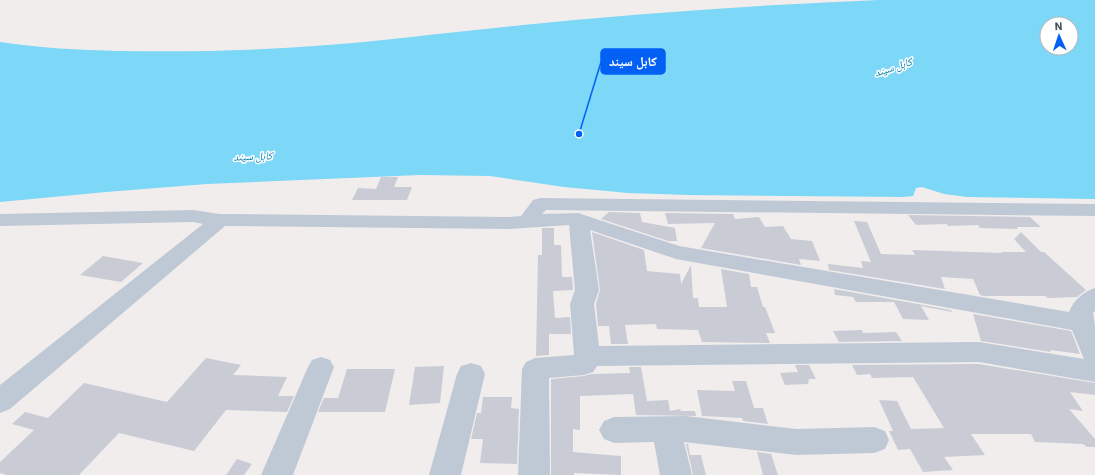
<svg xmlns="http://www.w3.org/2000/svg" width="1095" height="475" viewBox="0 0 1095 475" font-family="'IBM Plex Sans','Noto Naskh Arabic',sans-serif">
	<rect width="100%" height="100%" fill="#f1eded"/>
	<!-- water -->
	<path fill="#7dd7f7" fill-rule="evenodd" d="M 879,0 L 1095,0 L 1095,199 L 967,197 L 944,194 L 922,187 L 916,188 L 913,196 L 903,197 L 689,195 L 628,193 L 564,187 L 490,176 L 420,175 L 207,184 L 106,192 L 0,202 L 0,42 C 40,48 79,50 119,51 C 184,52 249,51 314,46 C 377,42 441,33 504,27 C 629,14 754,5 879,0 ZM 1047,24 L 1071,24 L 1071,48 L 1047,48 Z"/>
	<!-- building -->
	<g fill="#c9ccd4">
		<polygon points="381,177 398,177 394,187 412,187 407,200 352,200 358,188 376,189"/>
		<polygon points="609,212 640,213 642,222 675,228 677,241 668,241 601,219"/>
		<polygon points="665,213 733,214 735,219 759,217 765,227 783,226 791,239 812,241 820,261 799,259 801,265 701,248 715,223 668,224"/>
		<polygon points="908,215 1030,217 1041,227 1017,227 1018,229 980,228 978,225 948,226 947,224 916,225"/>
		<polygon points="854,221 867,222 881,254 915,255 912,250 1002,253 1001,252 1026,252 1014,239 1021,232 1041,252 1044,252 1086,290 1077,297 1048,298 1045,296 984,296 980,295 973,279 941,277 945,289 829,270 828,264 863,268 861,261 871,262"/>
		<polygon points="542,228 554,228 554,245 561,245 562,277 572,277 573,290 553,291 555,318 570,317 571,334 549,334 549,355 536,356 538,255 542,255"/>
		<polygon points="592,232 644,250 647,271 680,274 681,284 691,265 693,298 698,298 699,307 727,307 721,269 749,274 751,287 757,287 763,307 765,307 775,333 766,333 770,343 702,342 698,330 657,329 656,324 625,325 628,344 611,344 609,326 598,326 596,304 600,290"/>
		<polygon points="103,256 143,263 121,282 80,275"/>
		<polygon points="834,289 951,310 952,312 921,306 929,320 903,319 894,302 856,302 853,297 835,295"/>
		<polygon points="973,314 1071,331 1080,354 1050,350 1051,352 981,341"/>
		<polygon points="862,330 863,333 896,332 902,341 839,342 833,331"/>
		<polygon points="206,358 241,365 233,375 287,377 278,396 294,396 287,412 226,410 194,451 119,433 79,475 7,475 0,473 0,462 34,430 12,424 25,412 48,418 84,383 167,402"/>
		<polygon points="979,364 1095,383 1095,395 1070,392 1083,411 1069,409 1095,439 1095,447 1087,447 1083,444 1035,442 1031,434 971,434 985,455 944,457 953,470 923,472 910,449 898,450 889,431 893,431 879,400 897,401 911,429 944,428 913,377 872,378 870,374 857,375 852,365"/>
		<polygon points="795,365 809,365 816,379 809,379 808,384 785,385 780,373 798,372"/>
		<polygon points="444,366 440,403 409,405 415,367"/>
		<polygon points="629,367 641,367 647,401 668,400 670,411 680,409 681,411 695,411 696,416 636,415 633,394 580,396 580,430 573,429 573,452 621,456 621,475 574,473 574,475 551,475 551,379 584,376 591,374 630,373"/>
		<polygon points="347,369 395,369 385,412 318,412 324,398 338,398"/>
		<polygon points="732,381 746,381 754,408 763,408 768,424 743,421 742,418 702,416 697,390 735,391"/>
		<polygon points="483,397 512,397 511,408 519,409 517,464 480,463 483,439 471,439 477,413 481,413"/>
		<polygon points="686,444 688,444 690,455 701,455 706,475 693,475"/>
		<polygon points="757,452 771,454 778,475 763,475"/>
		<polygon points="237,459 252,464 244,475 226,475"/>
	</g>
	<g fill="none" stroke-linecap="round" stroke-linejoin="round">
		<!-- minor -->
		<g fill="#bfc9d5" fill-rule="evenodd">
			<path d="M 540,198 L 1095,204 L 1095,216 L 546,210 L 542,214 L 578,213 L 679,246 L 1069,312 C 1073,301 1084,291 1095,288 L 1095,311 L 1093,313 L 1095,326 L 1095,382 L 979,362 L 597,366 L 593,372 L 584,375 L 549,378 L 550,475 L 518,475 L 522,369 L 526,362 L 535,358 L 574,355 L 570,304 L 575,290 L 569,225 L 509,229 L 225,226 L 10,409 L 0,413 L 0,385 L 203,224 L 193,222 L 0,226 L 0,214 L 193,210 L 220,214 L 509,217 L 521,216 L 533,200 ZM 590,230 L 676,259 L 1072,330 L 1084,359 L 979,342 L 599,346 L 594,304 L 599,290 Z"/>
			<polygon points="321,357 330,360 334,367 293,475 261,475 308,367 312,360"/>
			<polygon points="471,363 481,366 485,374 461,475 429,475 457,374 461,366"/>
			<polygon points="686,416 796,429 874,427 885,431 889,440 885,449 874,453 796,455 684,442 692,475 660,475 654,442 614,443 604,439 599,430 604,421 614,417"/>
		</g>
	</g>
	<g text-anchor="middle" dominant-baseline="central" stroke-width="3" stroke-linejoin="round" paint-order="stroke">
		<!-- far-water labels -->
		<g font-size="11" font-style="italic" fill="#017fac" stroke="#fff">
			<text transform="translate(893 67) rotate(-18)">کابل سيند</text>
			<text transform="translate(253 156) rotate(-2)">کابل سيند</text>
		</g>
	</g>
	<!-- callouts -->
	<path fill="none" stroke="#0360f5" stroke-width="1.5" d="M579 134L601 62"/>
	<circle fill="#0360f5" stroke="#fff" stroke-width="1.5" cx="579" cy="134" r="4"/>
	<rect fill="#0360f5" stroke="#0360f5" stroke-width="1.5" x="601" y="49" width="64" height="25" rx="4"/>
	<g font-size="13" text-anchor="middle" font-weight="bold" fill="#fff">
		<text x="633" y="66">کابل سيند</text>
	</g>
	<!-- north arrow -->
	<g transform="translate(1059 36) rotate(357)"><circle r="19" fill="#ffffff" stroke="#b4b9be"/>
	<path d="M0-3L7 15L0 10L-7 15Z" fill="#0360f5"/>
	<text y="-6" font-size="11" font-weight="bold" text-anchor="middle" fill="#44505d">N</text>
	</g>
</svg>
